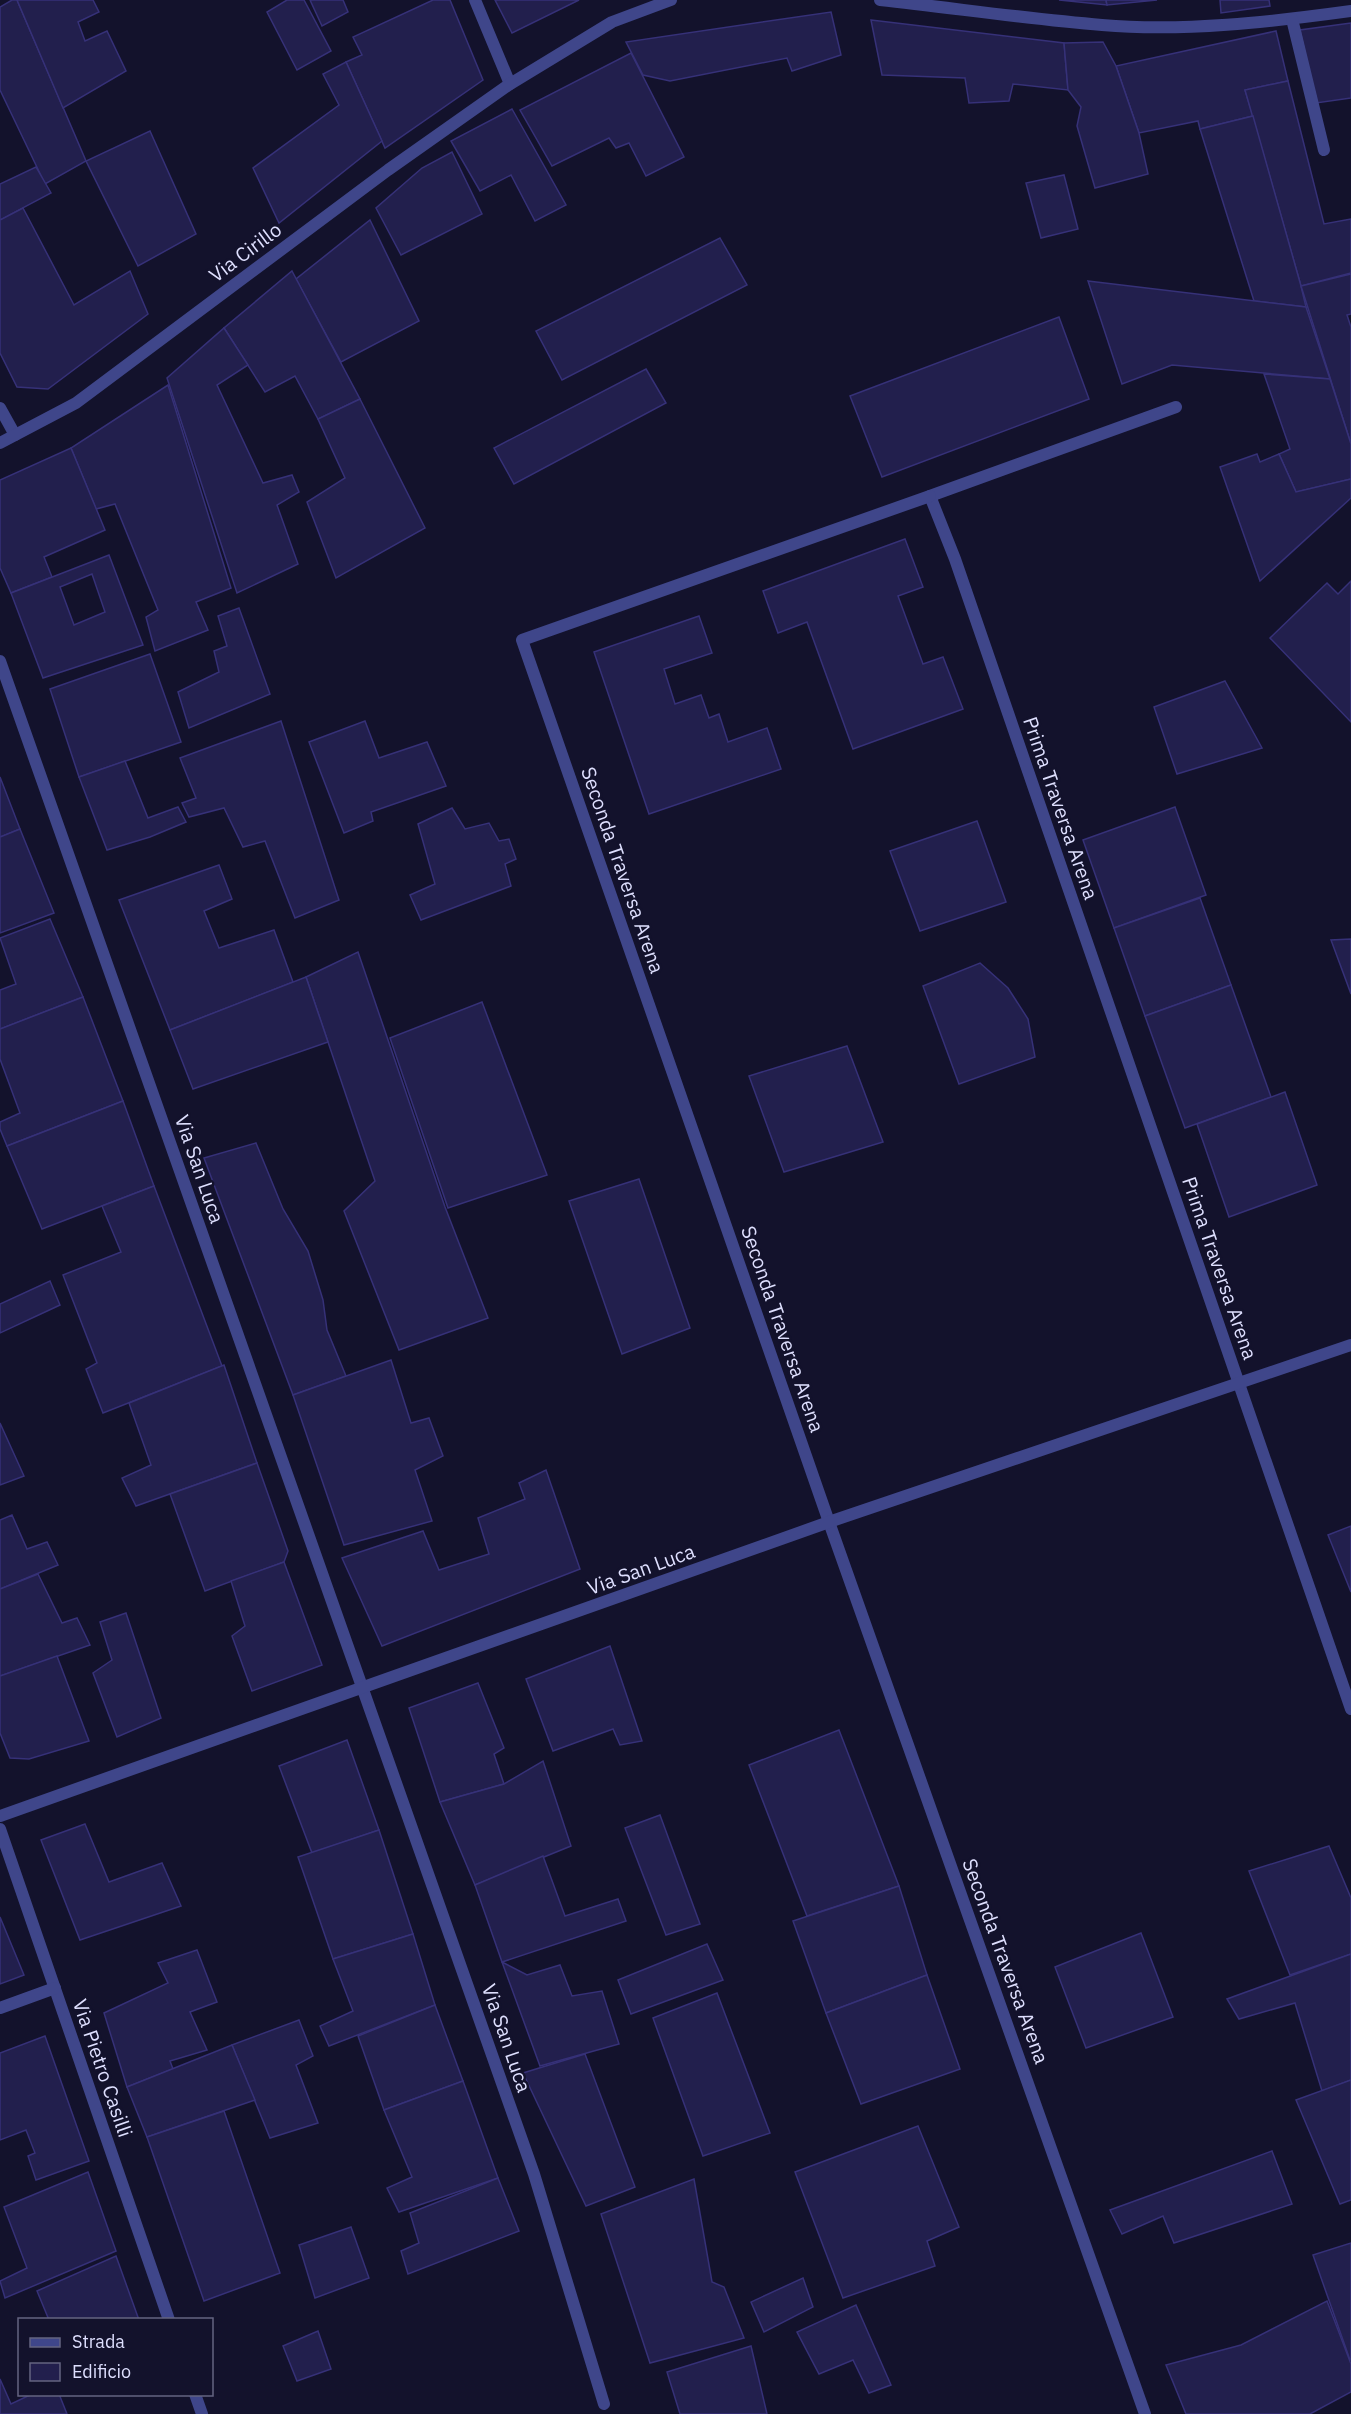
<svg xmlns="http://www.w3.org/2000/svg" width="1351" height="2414" viewBox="0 0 1351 2414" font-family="'IBM Plex Sans',sans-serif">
	<rect width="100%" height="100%" fill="#13122c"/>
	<!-- building -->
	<g fill="#221f4d" stroke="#363178" stroke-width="1.5" fill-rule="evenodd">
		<polygon points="12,0 17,0 86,161 45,184 0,90 0,7"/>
		<polygon points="17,0 93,0 99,12 78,22 85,41 107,31 126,71 63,108"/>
		<polygon points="287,0 304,0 331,51 297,70 267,12"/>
		<polygon points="310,0 343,0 348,12 322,26"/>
		<polygon points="433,0 450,0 483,80 385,148 346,62 362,55 353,37"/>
		<polygon points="495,0 579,0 512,33"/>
		<polygon points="1059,0 1106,0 1107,5"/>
		<polygon points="1106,0 1157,0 1107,5"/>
		<polygon points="1220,0 1269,0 1270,6 1221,13"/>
		<polygon points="831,12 841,55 792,71 787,58 670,81 643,75 626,42"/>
		<polygon points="871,20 1064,43 1068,90 1013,84 1009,101 969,103 965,78 882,75"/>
		<polygon points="1351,23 1351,98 1316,103 1300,30"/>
		<polygon points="1276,31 1288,81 1245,90 1253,116 1200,129 1198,121 1139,133 1116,66"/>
		<polygon points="1103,42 1116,66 1139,133 1148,174 1095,188 1077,126 1081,107 1068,90 1064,43"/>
		<polygon points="631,53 684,157 646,176 629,143 616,148 609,138 552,166 520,110"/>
		<polygon points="346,62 382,141 279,223 253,168 339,105 323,74"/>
		<polygon points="1288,81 1324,224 1351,219 1351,273 1301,286 1245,90"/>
		<polygon points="512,109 566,205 535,221 511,175 480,191 451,141"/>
		<polygon points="1253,116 1301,286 1306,307 1254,301 1200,129"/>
		<polygon points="150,131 196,234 138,266 86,161"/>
		<polygon points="452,152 482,214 401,255 376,208 422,168"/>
		<polygon points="36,167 51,193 0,220 0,184"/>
		<polygon points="1064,175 1078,229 1041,238 1026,183"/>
		<polygon points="23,208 74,305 130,271 148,314 48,389 17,387 0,353 0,220"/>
		<polygon points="370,220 419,321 341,362 296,279"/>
		<polygon points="720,238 747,285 562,380 536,331"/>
		<polygon points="292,271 360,399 318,419 295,376 265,392 224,328"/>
		<polygon points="1351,274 1351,314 1347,315 1351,327 1351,444 1301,286"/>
		<polygon points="1088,281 1306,307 1330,379 1172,365 1122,384"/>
		<polygon points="1059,317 1089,399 882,477 850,396"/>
		<polygon points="224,328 248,365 217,385 263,483 292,475 299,492 277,505 298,564 237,593 167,378"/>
		<polygon points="646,369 666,403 514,484 494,448"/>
		<polygon points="1264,374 1330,379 1351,444 1351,479 1296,492 1279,454 1290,449"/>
		<polygon points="168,385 231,588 196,602 208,630 155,651 146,617 158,610 115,504 96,509 71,448"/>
		<polygon points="360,399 425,528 336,578 307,502 345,478 318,419"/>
		<polygon points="71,448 105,530 44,557 52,577 11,593 0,568 0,480"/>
		<polygon points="1257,454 1260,462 1279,454 1296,492 1351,479 1351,498 1260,581 1220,467"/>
		<polygon points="905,539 923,587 898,596 923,664 943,657 963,709 853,749 807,622 778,633 763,591"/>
		<path d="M 109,555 L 143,645 L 43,678 L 11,593 ZM 92,574 L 105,612 L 74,625 L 60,587 Z"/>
		<polygon points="1351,581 1351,722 1270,638 1327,583 1338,594"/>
		<polygon points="239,608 270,694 189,728 178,692 219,672 214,651 227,646 218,616"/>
		<polygon points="699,616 712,653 664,669 675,704 701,695 709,718 719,714 728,742 767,728 781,769 649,814 594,652"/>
		<polygon points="150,654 181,742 79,777 50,689"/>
		<polygon points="1225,681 1262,748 1177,774 1154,707"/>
		<polygon points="281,721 339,900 295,918 265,841 243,847 224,808 189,817 182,803 196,798 180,758"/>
		<polygon points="365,721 379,758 427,742 446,786 371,812 373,821 344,833 309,742"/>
		<polygon points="125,761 148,818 178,807 186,822 150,837 107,850 79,777"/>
		<polygon points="0,777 20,829 0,837"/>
		<polygon points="1175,807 1206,895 1114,928 1083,840"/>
		<polygon points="452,808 465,829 489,823 499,841 509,839 516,859 505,864 511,886 421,920 410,895 435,884 418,824"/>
		<polygon points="977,821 1006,902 920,931 890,851"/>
		<polygon points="20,829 54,913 0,933 0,837"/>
		<polygon points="219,865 232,899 204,911 219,948 274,930 293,982 170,1030 119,900"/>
		<polygon points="1200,898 1231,985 1145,1016 1114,928"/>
		<polygon points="50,919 83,997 0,1029 0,990 16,984 0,938"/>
		<polygon points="1351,939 1351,994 1331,940"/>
		<polygon points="358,952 445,1207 488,1318 399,1350 344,1211 375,1181 306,977"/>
		<polygon points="980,963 1008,988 1028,1019 1035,1057 959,1084 923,986"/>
		<polygon points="306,977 328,1042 193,1089 170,1030"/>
		<polygon points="1231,985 1271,1097 1185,1128 1145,1016"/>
		<polygon points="83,997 123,1101 7,1146 0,1129 0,1122 20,1113 0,1059 0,1029"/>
		<polygon points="482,1002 547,1175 448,1208 390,1038"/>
		<polygon points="847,1046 883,1142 784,1172 749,1076"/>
		<polygon points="1285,1092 1317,1185 1229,1217 1197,1124"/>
		<polygon points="123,1101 154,1186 42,1229 7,1146"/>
		<polygon points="256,1143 283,1209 308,1251 323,1300 327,1330 346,1376 293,1395 204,1158"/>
		<polygon points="639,1179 690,1328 622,1354 569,1201"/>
		<polygon points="154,1186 222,1366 103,1413 86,1369 97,1363 63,1275 121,1252 102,1206"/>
		<polygon points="50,1281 60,1305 0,1333 0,1304"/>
		<polygon points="391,1360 411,1423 429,1418 443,1456 415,1470 432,1521 344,1545 293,1395"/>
		<polygon points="224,1365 257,1463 136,1506 122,1478 151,1465 129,1403"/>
		<polygon points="0,1423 24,1476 0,1485"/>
		<polygon points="257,1463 288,1551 284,1562 205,1591 170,1494"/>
		<polygon points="546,1470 580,1569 382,1646 342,1558 423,1531 439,1570 489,1554 478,1518 525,1499 519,1483"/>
		<polygon points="12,1515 27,1549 47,1542 58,1565 0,1589 0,1520"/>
		<polygon points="1351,1526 1351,1592 1328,1535"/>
		<polygon points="284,1562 322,1665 252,1691 232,1636 245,1626 231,1581"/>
		<polygon points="38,1574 62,1623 77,1618 90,1645 0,1676 0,1589"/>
		<polygon points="126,1613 161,1718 117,1737 93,1673 112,1660 100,1622"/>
		<polygon points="610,1646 642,1741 620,1745 613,1729 553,1751 526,1679"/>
		<polygon points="57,1656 89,1741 29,1759 10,1758 0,1733 0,1676"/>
		<polygon points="478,1683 504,1748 494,1754 504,1784 440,1802 409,1708"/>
		<polygon points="839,1730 899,1886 807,1916 749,1765"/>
		<polygon points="347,1740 379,1830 312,1853 279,1766"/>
		<polygon points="543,1761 571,1846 475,1885 440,1802 504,1784"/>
		<polygon points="660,1815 700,1924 666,1935 625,1828"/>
		<polygon points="85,1824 109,1882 162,1863 181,1906 80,1940 41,1840"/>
		<polygon points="379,1830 413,1934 333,1959 298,1857"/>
		<polygon points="1329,1846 1351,1898 1351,1954 1290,1975 1249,1871"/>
		<polygon points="543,1856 565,1916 618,1899 626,1921 502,1962 475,1885"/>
		<polygon points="899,1886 927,1975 826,2013 793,1921"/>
		<polygon points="0,1917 24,1975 0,1984"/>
		<polygon points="1141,1933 1173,2017 1086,2048 1055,1967"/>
		<polygon points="413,1934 435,2005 329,2046 320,2026 353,2011 333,1959"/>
		<polygon points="707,1944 723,1980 631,2014 618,1980"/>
		<polygon points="197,1950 217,2002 190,2012 207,2050 170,2061 173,2069 127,2087 104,2013 168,1983 158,1963"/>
		<polygon points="1351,1954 1351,2080 1322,2091 1295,2003 1239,2019 1227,1999"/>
		<polygon points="502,1962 527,1975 560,1965 572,1996 602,1991 619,2044 540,2066"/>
		<polygon points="927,1975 960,2069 861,2104 826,2013"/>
		<polygon points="717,1993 770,2133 703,2156 653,2018"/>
		<polygon points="435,2005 463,2081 384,2110 358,2036"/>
		<polygon points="299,2020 313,2056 296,2065 318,2123 270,2138 232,2045"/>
		<polygon points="45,2036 89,2161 36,2180 28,2156 35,2153 26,2130 0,2140 0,2053"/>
		<polygon points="232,2045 255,2100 147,2137 127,2087"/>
		<polygon points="585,2054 635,2187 586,2206 523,2073"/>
		<polygon points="1351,2080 1351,2200 1340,2204 1296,2100"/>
		<polygon points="463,2081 498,2178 399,2212 387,2188 412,2177 384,2110"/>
		<polygon points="224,2111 280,2273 204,2301 147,2137"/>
		<polygon points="918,2126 959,2227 927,2241 935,2266 843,2298 795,2172"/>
		<polygon points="1272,2151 1292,2204 1174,2243 1163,2216 1122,2234 1110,2210"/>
		<polygon points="88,2172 116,2251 5,2298 0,2281 27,2268 4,2207"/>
		<polygon points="498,2178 519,2231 408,2274 401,2251 419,2243 410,2213"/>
		<polygon points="694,2179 712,2282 724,2287 744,2338 650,2363 601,2214"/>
		<polygon points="351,2227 369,2278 315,2298 299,2245"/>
		<polygon points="1351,2243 1351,2360 1350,2360 1313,2255"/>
		<polygon points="116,2256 139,2320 49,2320 37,2291"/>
		<polygon points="803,2278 813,2307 764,2332 751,2302"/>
		<polygon points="1327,2301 1351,2364 1351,2392 1310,2414 1186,2414 1166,2365 1241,2345"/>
		<polygon points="856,2305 891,2385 869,2393 853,2360 819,2374 797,2332"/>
		<polygon points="318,2331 331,2369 297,2381 283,2346"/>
		<polygon points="751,2346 767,2414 680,2414 667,2372"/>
		<polygon points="0,2379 11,2404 32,2394 59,2394 67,2414 0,2414"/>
	</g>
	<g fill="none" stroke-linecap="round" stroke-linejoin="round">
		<!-- lane -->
		<polyline stroke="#3f468a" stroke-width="12" points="475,0 510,84"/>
		<!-- street -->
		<g stroke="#3f468a" stroke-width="12">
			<path d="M 880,0 C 954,8 1028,19 1102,25 C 1183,32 1271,22 1351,11"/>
			<polyline points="1292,19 1324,150"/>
			<polyline points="1176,407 930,496 955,559 1351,1709"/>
			<polyline points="0,408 15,435"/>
			<polyline points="0,443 76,403 388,170 510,84 612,22 671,0"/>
			<polyline points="930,496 522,640 829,1522 1145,2414"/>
			<polyline points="0,661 534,2174 604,2404"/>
			<polyline points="0,1816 829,1522 1351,1345"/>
			<polyline points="0,1829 169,2320"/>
			<polyline points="0,2008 55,1988"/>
			<polyline points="195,2394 202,2414"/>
		</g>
	</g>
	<g text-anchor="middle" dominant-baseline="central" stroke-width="5" stroke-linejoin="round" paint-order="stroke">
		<!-- street labels -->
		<g font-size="20" fill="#dedffe" stroke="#13122c">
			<text transform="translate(245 252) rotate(-37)">Via Cirillo</text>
			<text transform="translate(1061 808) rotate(71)">Prima Traversa Arena</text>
			<text transform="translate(623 870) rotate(71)">Seconda Traversa Arena</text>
			<text transform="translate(200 1169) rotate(71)">Via San Luca</text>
			<text transform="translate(1220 1268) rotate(71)">Prima Traversa Arena</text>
			<text transform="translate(783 1329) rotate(71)">Seconda Traversa Arena</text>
			<text transform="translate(641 1569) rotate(-20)">Via San Luca</text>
			<text transform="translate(1006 1961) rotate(70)">Seconda Traversa Arena</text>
			<text transform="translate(507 2038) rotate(71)">Via San Luca</text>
			<text transform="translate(103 2068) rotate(71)">Via Pietro Casilli</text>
		</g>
	</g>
	<!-- legend -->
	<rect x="18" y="2318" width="195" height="78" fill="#13122c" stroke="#646480" stroke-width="1.5"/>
	<rect x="30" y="2338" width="30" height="9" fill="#3f468a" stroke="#646480" stroke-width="1.5"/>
	<text x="72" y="2348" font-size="18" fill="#dedffe">Strada</text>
	<rect x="30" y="2363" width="30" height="18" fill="#221f4d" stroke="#646480" stroke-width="1.5"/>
	<text x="72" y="2378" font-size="18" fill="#dedffe">Edificio</text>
</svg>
